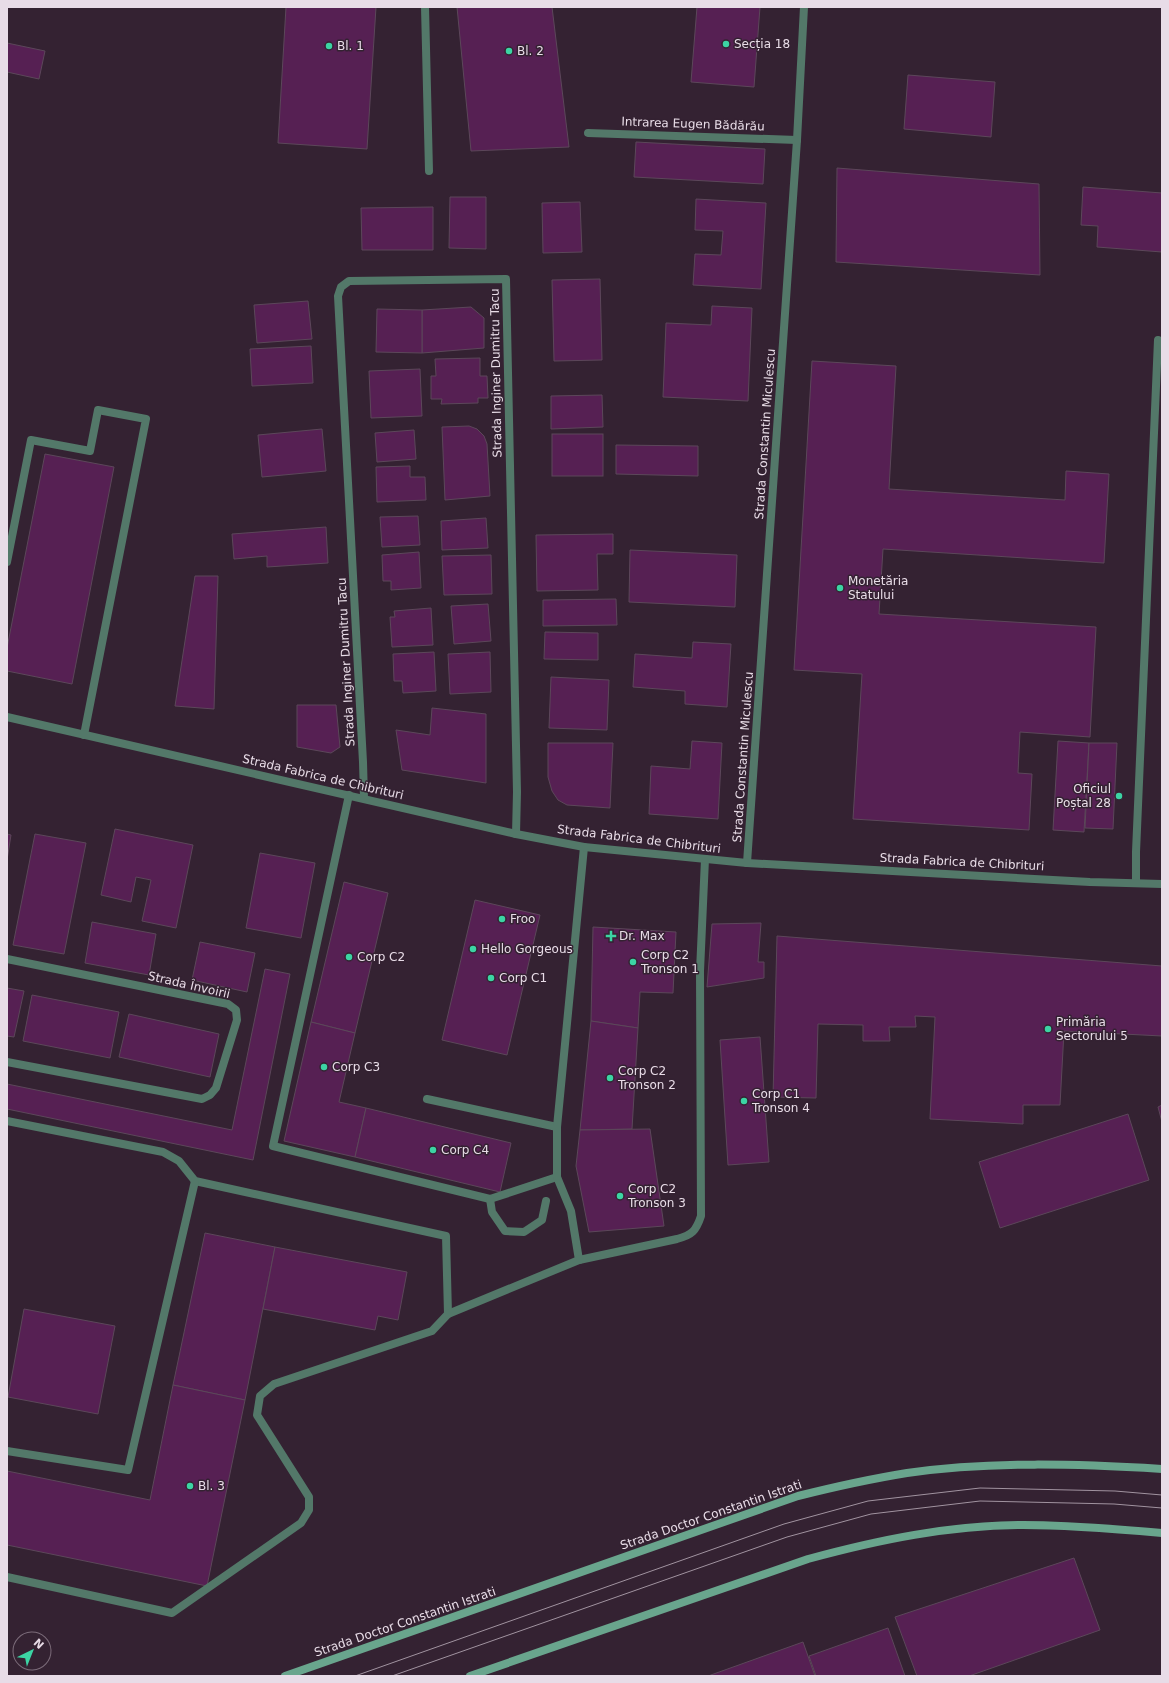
<svg xmlns="http://www.w3.org/2000/svg" width="1169" height="1683" viewBox="0 0 1169 1683" font-family="'DejaVu Sans',sans-serif">
	<rect width="100%" height="100%" fill="#342232"/>
	<!-- building -->
	<g fill="#562053" stroke="#5c475a">
		<polygon points="286,7 376,7 367,149 278,143"/>
		<polygon points="457,7 552,7 569,147 471,151"/>
		<polygon points="697,7 760,7 754,87 691,82"/>
		<polygon points="7,43 45,51 39,79 7,72"/>
		<polygon points="908,75 995,82 991,137 904,129"/>
		<polygon points="636,142 765,149 763,184 634,177"/>
		<polygon points="837,168 1039,184 1040,275 836,262"/>
		<polygon points="1083,187 1162,193 1162,252 1097,247 1098,226 1081,225"/>
		<polygon points="450,197 486,197 486,249 449,248"/>
		<polygon points="696,199 766,203 761,289 693,285 695,254 721,255 723,231 695,230"/>
		<polygon points="580,202 582,252 543,253 542,203"/>
		<polygon points="433,207 433,250 362,250 361,208"/>
		<polygon points="600,279 602,360 554,361 552,280"/>
		<polygon points="308,301 312,339 257,343 254,305"/>
		<polygon points="712,306 752,308 748,401 663,397 666,323 711,325"/>
		<polygon points="471,307 484,318 484,348 422,353 422,310"/>
		<polygon points="377,309 422,310 422,353 376,352"/>
		<polygon points="311,346 313,383 252,386 250,349"/>
		<polygon points="480,358 480,376 487,376 488,398 478,398 478,403 441,404 442,399 431,399 431,376 436,376 435,359"/>
		<polygon points="812,361 896,366 889,489 1065,500 1066,471 1109,474 1104,563 883,549 879,614 1096,627 1090,737 1020,732 1018,773 1032,774 1029,830 853,819 862,674 794,670"/>
		<polygon points="420,369 422,416 371,418 369,371"/>
		<polygon points="602,395 603,427 551,429 551,396"/>
		<polygon points="469,426 477,429 484,436 487,444 490,496 445,500 442,427"/>
		<polygon points="322,429 326,471 262,477 258,435"/>
		<polygon points="414,430 416,459 377,462 375,433"/>
		<rect x="552" y="434" width="51" height="42"/>
		<polygon points="616,445 698,446 698,476 616,474"/>
		<polygon points="45,454 114,467 72,684 7,671 7,648"/>
		<polygon points="410,466 410,477 425,477 426,500 377,502 376,467"/>
		<polygon points="418,516 420,545 382,547 380,517"/>
		<polygon points="486,518 488,548 442,550 441,521"/>
		<polygon points="326,527 328,563 267,567 267,556 234,559 232,534"/>
		<polygon points="613,534 613,554 597,554 598,590 537,591 536,535"/>
		<polygon points="630,550 737,555 735,607 629,602"/>
		<polygon points="419,552 421,588 391,590 391,581 383,581 382,555"/>
		<polygon points="491,555 492,594 444,595 442,556"/>
		<polygon points="195,576 218,576 214,709 175,706"/>
		<polygon points="616,599 617,625 543,626 543,600"/>
		<polygon points="488,604 491,641 454,644 451,606"/>
		<polygon points="431,608 433,645 392,647 390,617 395,617 394,611"/>
		<polygon points="545,632 598,633 598,660 544,659"/>
		<polygon points="693,642 731,644 727,707 685,704 685,691 633,687 635,654 692,658"/>
		<polygon points="434,652 436,691 403,693 402,681 394,681 393,654"/>
		<polygon points="490,652 491,692 450,694 448,654"/>
		<polygon points="551,677 609,680 607,730 549,728"/>
		<polygon points="297,705 336,705 340,747 331,753 297,747"/>
		<polygon points="432,708 486,714 486,783 402,770 396,730 430,735"/>
		<polygon points="692,741 722,743 718,819 649,814 651,766 690,769"/>
		<polygon points="1058,741 1089,743 1084,832 1053,830"/>
		<polygon points="548,743 613,743 610,808 567,805 558,800 552,791 548,777"/>
		<polygon points="1089,743 1117,743 1113,829 1085,828"/>
		<polygon points="115,829 193,845 176,928 142,921 151,880 136,877 131,902 101,895"/>
		<polygon points="7,834 11,835 7,860"/>
		<polygon points="35,834 86,843 64,954 13,945"/>
		<polygon points="260,853 315,863 301,938 246,928"/>
		<polygon points="344,882 388,893 355,1033 311,1022"/>
		<polygon points="475,900 540,915 507,1055 442,1040"/>
		<polygon points="92,922 156,934 149,975 85,963"/>
		<polygon points="761,923 758,962 764,962 764,978 707,987 712,924"/>
		<polygon points="593,927 676,932 673,993 640,992 638,1028 591,1021"/>
		<polygon points="777,936 1162,966 1162,1036 1064,1031 1060,1105 1023,1105 1023,1124 930,1119 935,1017 915,1016 916,1027 889,1027 890,1041 863,1041 863,1025 818,1024 816,1098 773,1097"/>
		<polygon points="200,942 255,953 247,992 192,980"/>
		<polygon points="265,969 290,974 253,1160 7,1109 7,1084 232,1130"/>
		<polygon points="7,988 24,991 14,1037 7,1036"/>
		<polygon points="32,995 119,1012 110,1058 23,1041"/>
		<polygon points="129,1014 219,1034 210,1077 119,1057"/>
		<polygon points="591,1021 638,1028 632,1129 580,1130"/>
		<polygon points="311,1022 355,1033 339,1102 366,1108 355,1157 284,1141"/>
		<polygon points="760,1037 769,1162 728,1165 720,1040"/>
		<polygon points="1162,1105 1162,1122 1158,1107"/>
		<polygon points="366,1108 511,1143 500,1192 355,1157"/>
		<polygon points="1128,1114 1149,1180 1000,1228 979,1162"/>
		<polygon points="650,1129 664,1226 589,1232 576,1166 580,1130"/>
		<polygon points="205,1233 275,1247 245,1400 173,1385"/>
		<polygon points="275,1247 407,1272 398,1320 378,1316 375,1330 263,1309"/>
		<polygon points="24,1309 115,1326 98,1414 8,1397"/>
		<polygon points="173,1385 245,1400 207,1586 7,1545 7,1471 150,1500"/>
		<polygon points="1074,1558 1100,1630 969,1676 917,1676 895,1617"/>
		<polygon points="888,1628 905,1676 816,1676 809,1656"/>
		<polygon points="803,1642 815,1676 708,1676"/>
	</g>
	<g fill="none" stroke-linecap="round" stroke-linejoin="round">
		<!-- service -->
		<g stroke="#537869" stroke-width="8">
			<polyline points="7,562 31,440 90,451 98,410 146,419 84,735"/>
			<polyline points="349,795 273,1146 490,1199 557,1177"/>
			<polyline points="1136,883 1136,852 1158,340"/>
			<polyline points="427,1099 557,1127"/>
			<polyline points="7,1121 163,1152 179,1161 195,1181 446,1236 448,1314"/>
			<polyline points="490,1199 492,1212 505,1231 524,1232 542,1220 546,1201"/>
			<polyline points="579,1260 571,1211 557,1177 557,1127 584,847"/>
			<polyline points="7,1451 128,1470 195,1181"/>
			<path d="M 7,1577 L 172,1613 L 301,1523 L 309,1510 L 309,1497 L 257,1415 L 260,1396 L 274,1384 L 432,1331 L 448,1314 L 579,1260 L 677,1239 C 692,1235 696,1231 701,1216 L 700,971 L 705,859"/>
		</g>
		<!-- pedestrian -->
		<polyline stroke="#537869" stroke-width="8" points="425,7 429,171"/>
		<!-- minor -->
		<g stroke="#537869" stroke-width="8">
			<polyline points="588,133 797,140"/>
			<polyline points="364,798 363,762 338,296 341,287 349,281 506,279 517,792 516,834"/>
			<polyline points="747,863 797,140 804,7"/>
			<polyline points="7,959 228,1004 236,1010 237,1020 216,1088 210,1095 202,1099 7,1062"/>
		</g>
		<!-- tertiary -->
		<polyline stroke="#537869" stroke-width="8" points="7,717 516,834 584,847 747,863 1090,882 1162,884"/>
		<!-- secondary -->
		<g stroke="#69a58d" stroke-width="8">
			<path d="M 285,1676 L 798,1496 C 834,1487 870,1479 907,1473 C 991,1461 1078,1464 1162,1469"/>
			<path d="M 470,1676 L 808,1559 C 878,1540 950,1525 1023,1525 C 1070,1525 1116,1529 1162,1533"/>
		</g>
		<!-- tram -->
		<g stroke="#a193a0" stroke-width="1">
			<polyline points="355,1676 784,1524 868,1501 980,1488 1115,1491 1162,1495"/>
			<polyline points="392,1676 787,1537 871,1514 980,1501 1114,1504 1162,1508"/>
		</g>
	</g>
	<!-- markers -->
	<g fill="#3cd4a4" stroke="#342232" stroke-width="1.5">
		<circle cx="726" cy="44" r="4"/>
		<circle cx="329" cy="46" r="4"/>
		<circle cx="509" cy="51" r="4"/>
		<circle cx="840" cy="588" r="4"/>
		<circle cx="1119" cy="796" r="4"/>
		<circle cx="502" cy="919" r="4"/>
		<path d="M609 930h4v4h4v4h-4v4h-4v-4h-4v-4h4z"/>
		<circle cx="473" cy="949" r="4"/>
		<circle cx="349" cy="957" r="4"/>
		<circle cx="633" cy="962" r="4"/>
		<circle cx="491" cy="978" r="4"/>
		<circle cx="1048" cy="1029" r="4"/>
		<circle cx="324" cy="1067" r="4"/>
		<circle cx="610" cy="1078" r="4"/>
		<circle cx="744" cy="1101" r="4"/>
		<circle cx="433" cy="1150" r="4"/>
		<circle cx="620" cy="1196" r="4"/>
		<circle cx="190" cy="1486" r="4"/>
	</g>
	<g text-anchor="middle" dominant-baseline="central" stroke-width="3" stroke-linejoin="round" paint-order="stroke">
		<!-- poi labels -->
		<g font-size="12" fill="#e8dce7" stroke="#342232" text-anchor="start">
			<text x="734" y="44">Secția 18</text>
			<text x="337" y="46">Bl. 1</text>
			<text x="517" y="51">Bl. 2</text>
			<text x="848" y="581">Monetăria<tspan x="848" dy="14">Statului</tspan></text>
			<text x="1111" y="789" text-anchor="end">Oficiul<tspan x="1111" dy="14">Poștal 28</tspan></text>
			<text x="510" y="919">Froo</text>
			<text x="619" y="936">Dr. Max</text>
			<text x="481" y="949">Hello Gorgeous</text>
			<text x="641" y="955">Corp C2<tspan x="641" dy="14">Tronson 1</tspan></text>
			<text x="357" y="957">Corp C2</text>
			<text x="499" y="978">Corp C1</text>
			<text x="1056" y="1022">Primăria<tspan x="1056" dy="14">Sectorului 5</tspan></text>
			<text x="332" y="1067">Corp C3</text>
			<text x="618" y="1071">Corp C2<tspan x="618" dy="14">Tronson 2</tspan></text>
			<text x="752" y="1094">Corp C1<tspan x="752" dy="14">Tronson 4</tspan></text>
			<text x="441" y="1150">Corp C4</text>
			<text x="628" y="1189">Corp C2<tspan x="628" dy="14">Tronson 3</tspan></text>
			<text x="198" y="1486">Bl. 3</text>
		</g>
		<!-- street labels -->
		<g font-size="12" fill="#e8dce7" stroke="#342232">
			<text transform="translate(693 124) rotate(2)">Intrarea Eugen Bădărău</text>
			<text transform="translate(496 373) rotate(-91)">Strada Inginer Dumitru Tacu</text>
			<text transform="translate(765 434) rotate(-86)">Strada Constantin Miculescu</text>
			<text transform="translate(346 662) rotate(-93)">Strada Inginer Dumitru Tacu</text>
			<text transform="translate(743 757) rotate(-86)">Strada Constantin Miculescu</text>
			<text transform="translate(323 777) rotate(13)">Strada Fabrica de Chibrituri</text>
			<text transform="translate(639 839) rotate(7)">Strada Fabrica de Chibrituri</text>
			<text transform="translate(962 862) rotate(3)">Strada Fabrica de Chibrituri</text>
			<text transform="translate(189 985) rotate(13)">Strada Învoirii</text>
			<text transform="translate(711 1515) rotate(-19)">Strada Doctor Constantin Istrati</text>
			<text transform="translate(405 1622) rotate(-19)">Strada Doctor Constantin Istrati</text>
		</g>
	</g>
	<!-- border -->
	<rect width="1169" height="1683" fill="none" stroke="#e8dce7" stroke-width="16"/>
	<!-- north arrow -->
	<g transform="translate(32 1651) rotate(43)"><circle r="19" fill="#342232" stroke="#7c6c7a"/>
	<path d="M0-3L7 15L0 10L-7 15Z" fill="#3cd4a4"/>
	<text y="-6" font-size="11" font-weight="bold" text-anchor="middle" fill="#e8dce7">N</text>
	</g>
</svg>
